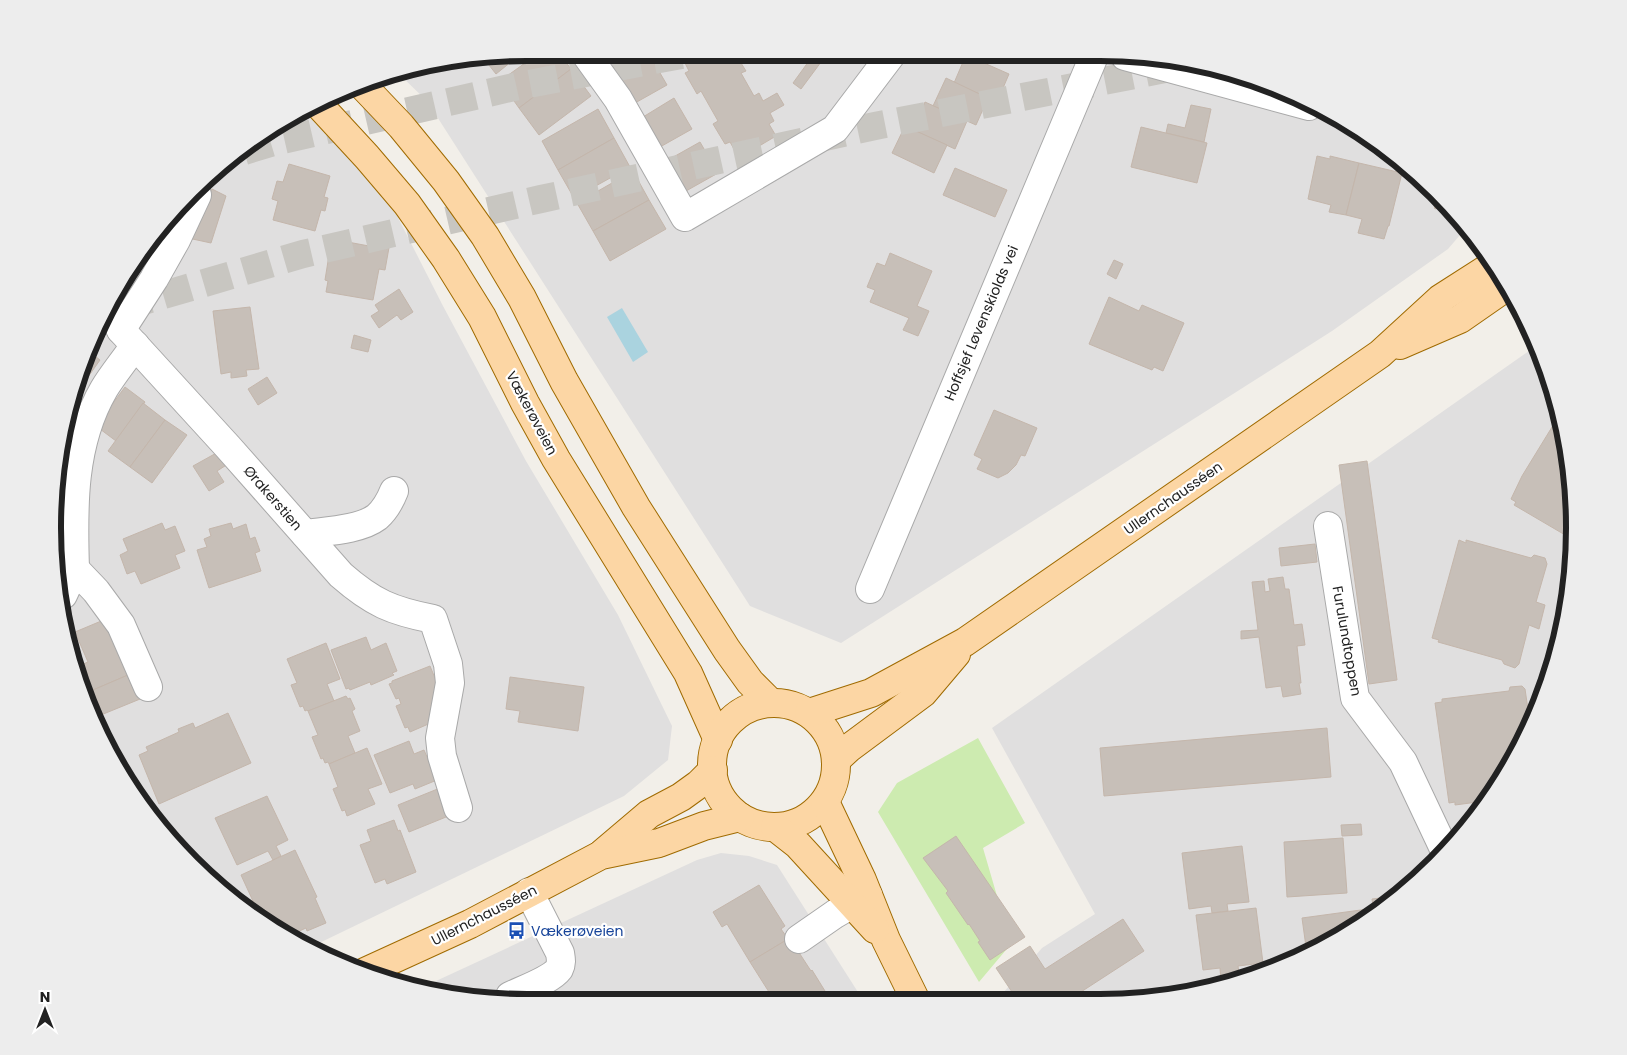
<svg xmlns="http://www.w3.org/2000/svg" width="1627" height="1055" viewBox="0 0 1627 1055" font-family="Poppins,sans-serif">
	<rect width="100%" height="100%" fill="#f2efe9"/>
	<!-- residential -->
	<g fill="#e0dfdf">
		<polygon points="528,53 1162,57 1282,89 1412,170 1466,228 1448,249 1332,331 841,643 750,606 427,101 399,74"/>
		<polygon points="318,106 362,147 443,306 526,461 618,615 672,726 668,760 624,796 313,946 215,885 116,765 69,650 54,497 78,375 151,238 263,133"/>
		<polygon points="1536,346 1558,404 1573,496 1570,589 1549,680 1511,765 1457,840 1389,904 1310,953 1222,986 1130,1001 996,1001 1042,948 1095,914 992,728"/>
		<polygon points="721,853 749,856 777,865 863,1000 466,998 423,987 697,860"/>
	</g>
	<!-- grass -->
	<polygon fill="#cdebb0" points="978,738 1025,823 983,848 1011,944 979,982 878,812 897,783"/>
	<!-- water -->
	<polygon fill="#aad3df" points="622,308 648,352 633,362 607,317"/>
	<!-- building -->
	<g fill="#c7bfb8" stroke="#c4b6ab">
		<polygon points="522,53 496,74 485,60"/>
		<polygon points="539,53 559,53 571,69 519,108 500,81"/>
		<polygon points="674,53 754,54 755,55 741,63 746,71 741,73 754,96 759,93 763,101 777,93 784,105 770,113 774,121 769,124 776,136 739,158 730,142 725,144 713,124 718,121 701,91 697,94 685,73 689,71 681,55 676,58"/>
		<polygon points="649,54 667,85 635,103 617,72"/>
		<polygon points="814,54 827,54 801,89 793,83"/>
		<polygon points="966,55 1009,74 997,102 954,83"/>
		<polygon points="571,69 591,96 539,135 519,108"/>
		<polygon points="946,78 988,98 976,125 933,106"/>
		<polygon points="674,98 692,129 660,147 643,117"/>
		<polygon points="925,102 967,121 955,149 913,130"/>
		<polygon points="1191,105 1211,109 1204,142 1166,133 1168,124 1185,128"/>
		<polygon points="598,109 614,138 558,170 542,141"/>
		<polygon points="905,126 947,145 934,173 892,153"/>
		<polygon points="1141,127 1207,143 1197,183 1131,167"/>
		<polygon points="614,138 630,167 574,198 558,170"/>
		<polygon points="700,142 718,173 686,191 668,160"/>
		<polygon points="1317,156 1330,159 1330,156 1359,163 1346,215 1329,212 1331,205 1308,199"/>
		<polygon points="1359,163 1402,173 1389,226 1388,226 1384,239 1358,233 1362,219 1346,215"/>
		<polygon points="289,164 330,176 324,197 328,198 325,211 321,210 315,231 273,220 278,201 272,199 277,181 283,182"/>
		<polygon points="955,168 1007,190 995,217 943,195"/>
		<polygon points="633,171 649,200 593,231 577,203"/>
		<polygon points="1428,186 1445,205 1435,209"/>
		<polygon points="212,189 226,196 211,243 188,238"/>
		<polygon points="649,200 666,229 610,261 593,231"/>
		<polygon points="370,238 390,242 385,270 379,269 373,300 326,292 328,281 325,280 329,255 334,256 337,240 369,246"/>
		<polygon points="890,253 932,271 917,306 929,311 918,336 903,330 909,318 870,302 875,290 867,287 877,263 885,266"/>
		<polygon points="1114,260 1123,264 1116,279 1107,274"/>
		<polygon points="399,289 413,312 401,320 397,315 379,328 371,316 379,311 375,305"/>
		<polygon points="1109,297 1139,311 1142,305 1184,323 1163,371 1154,367 1152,370 1089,344"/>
		<polygon points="250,307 259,369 246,370 247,376 231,378 231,372 221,374 213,311"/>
		<polygon points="104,326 108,329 91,353 100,360 78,391 75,389 78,375"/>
		<polygon points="354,335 371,340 368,352 351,348"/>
		<polygon points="267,377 277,393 258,405 248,389"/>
		<polygon points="125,387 145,402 116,441 96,426"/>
		<polygon points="143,403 165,420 130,467 108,451"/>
		<polygon points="994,410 1037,428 1025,456 1021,455 1016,465 1008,473 998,478 977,469 982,459 974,455"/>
		<polygon points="1560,414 1573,496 1572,539 1514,505 1516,502 1511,499 1522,476"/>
		<polygon points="165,420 187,435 152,483 130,467"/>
		<polygon points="220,451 228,464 217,471 224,482 209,491 193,466"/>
		<polygon points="1367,461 1397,680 1369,684 1339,465"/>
		<polygon points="162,523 165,530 175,526 185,551 175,555 180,568 141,584 135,571 127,574 120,555 128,551 123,539"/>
		<polygon points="231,523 233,529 246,524 250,539 255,537 260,551 255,553 261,571 209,588 197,550 207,547 204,539 211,536 209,529"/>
		<polygon points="1459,540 1466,543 1466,540 1531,558 1534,555 1545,558 1547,564 1536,602 1545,605 1539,629 1529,625 1519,664 1515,668 1504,664 1502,660 1438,642 1439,640 1432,638"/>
		<polygon points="1315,544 1317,562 1281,566 1279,548"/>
		<polygon points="1283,577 1285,589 1289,589 1294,625 1302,624 1305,645 1297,646 1301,683 1299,683 1301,694 1283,697 1281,686 1266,688 1259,637 1241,639 1241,631 1258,630 1252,582 1264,581 1265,592 1270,591 1268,579"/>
		<polygon points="106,619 135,672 86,693 76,667 88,662 75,632"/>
		<polygon points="366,637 371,650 386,643 397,671 392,673 394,675 371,685 370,682 350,690 349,688 346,689 331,650"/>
		<polygon points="326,643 340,679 327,684 334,701 308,711 307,710 305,711 303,706 300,707 291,685 297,683 287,659"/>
		<polygon points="430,666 442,695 435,704 431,705 435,716 433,722 410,732 408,727 405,728 396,706 401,704 399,698 396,699 389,684 392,683 392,681"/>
		<polygon points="135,672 145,697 96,717 86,693"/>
		<polygon points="510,677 584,687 578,731 518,722 520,711 506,709"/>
		<polygon points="1522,686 1525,689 1530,723 1511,765 1485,801 1455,805 1455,802 1449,803 1435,703 1442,702 1442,699 1509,691 1510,687"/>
		<polygon points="346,696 348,699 350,698 355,709 352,711 360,731 348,736 355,753 329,764 328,762 325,763 323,758 321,759 312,737 318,735 308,711"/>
		<polygon points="228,713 251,763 159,804 139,755 148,751 146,747 179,732 178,729 193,723 195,728"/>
		<polygon points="1327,728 1331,777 1104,796 1100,748"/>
		<polygon points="409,741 414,754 424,750 437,780 415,789 413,784 390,793 374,755"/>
		<polygon points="367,748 382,784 368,789 375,804 347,816 345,810 342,811 333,789 338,787 329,764"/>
		<polygon points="440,788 451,815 409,832 398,805"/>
		<polygon points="267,796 288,840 276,846 281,856 273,860 268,851 237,865 215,818"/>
		<polygon points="394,820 398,831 400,830 416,872 387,884 385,879 375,883 360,845 371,841 367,830"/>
		<polygon points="1361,824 1362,835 1342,836 1341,825"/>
		<polygon points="956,836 1025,937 990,960 978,942 980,941 969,924 968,925 946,893 948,891 923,858"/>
		<polygon points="1343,838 1347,893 1287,897 1284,842"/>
		<polygon points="1242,846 1249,902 1227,904 1228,911 1212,913 1211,906 1189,909 1182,853"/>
		<polygon points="295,850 317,897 315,898 326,923 307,931 306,928 293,934 258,912 241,875"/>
		<polygon points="759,885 785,926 781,929 788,939 750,962 727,924 722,927 713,912"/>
		<polygon points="1389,897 1390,903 1374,914 1372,899"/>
		<polygon points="1256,908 1263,963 1238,966 1239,974 1242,974 1243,979 1240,980 1221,982 1220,968 1203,970 1196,915"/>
		<polygon points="1368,909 1369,917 1307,954 1302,918"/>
		<polygon points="1123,919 1144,951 1067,1001 1018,1001 996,968 1030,946 1045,969"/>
		<polygon points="788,939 796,953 798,951 811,971 812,970 825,991 809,1000 774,1000 750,962"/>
	</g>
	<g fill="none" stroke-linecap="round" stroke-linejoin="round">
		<!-- highway-tunnel -->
		<g stroke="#c8c6c1" stroke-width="28" stroke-dasharray="28 14" stroke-linecap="butt">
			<polyline points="244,151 274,142 523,85 686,54"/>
			<polyline points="123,307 303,254 541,199 875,126 1175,67"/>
		</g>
		<defs>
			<g id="minor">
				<polyline points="585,53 618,99 685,217 835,129 891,55"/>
				<polyline points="1125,56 1309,106"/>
				<path d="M 111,313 L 121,330 L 228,447 L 341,575 C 373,603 392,611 433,619 L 448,664 L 450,683 L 440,738 L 442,756 L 458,808"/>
				<polyline points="121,330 154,279 176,240 197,195"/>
				<polyline points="1328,526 1355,698 1403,762 1445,851"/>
				<path d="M 305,534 C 326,531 360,530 377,517 C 385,510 390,501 394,491"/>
				<path d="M 75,569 C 73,507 72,444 104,389 C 113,374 125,360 135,345"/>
				<polyline points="870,589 1094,56"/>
				<polyline points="63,595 75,569 96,591 121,625 148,687"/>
				<polyline points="799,939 835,914 868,895"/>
				<path d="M 510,996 C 522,990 551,980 559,969 C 562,963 561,959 560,953 L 529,892"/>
			</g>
			<g id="major">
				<polyline points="361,84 401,126 446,181 485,236 522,298 564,381 636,507 727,650 750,682 771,703"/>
				<polyline points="319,105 367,157 407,204 446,259 482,317 525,403 556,459 688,673 718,740"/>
				<polyline points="1400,345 1460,319 1506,287"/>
				<circle cx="774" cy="765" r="62"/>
				<polyline points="809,713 871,693 965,642 1380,354 1440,299 1493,265"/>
				<polyline points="836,760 849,748 923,693 956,654"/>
				<polyline points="825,802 862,880 886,940 916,1001"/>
				<polyline points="775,827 798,845 875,929"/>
				<polyline points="603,853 649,814 681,797 699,784 713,770"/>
				<polyline points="365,972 470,924 601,855 659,843 704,826 740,817"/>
			</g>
		</defs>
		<!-- minor casing -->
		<use href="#minor" stroke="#a9a9a9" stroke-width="30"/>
		<!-- major casing -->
		<use href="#major" stroke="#a06b00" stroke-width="30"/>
		<!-- minor -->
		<use href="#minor" stroke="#fff" stroke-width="28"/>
		<!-- major -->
		<use href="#major" stroke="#fcd6a4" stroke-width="28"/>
	</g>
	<!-- icons -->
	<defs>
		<symbol id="bus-bare" viewBox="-9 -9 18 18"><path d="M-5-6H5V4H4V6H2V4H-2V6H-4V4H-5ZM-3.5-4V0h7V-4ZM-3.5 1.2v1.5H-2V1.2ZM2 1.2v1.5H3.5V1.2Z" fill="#1a4fb4" stroke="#fff" stroke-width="2.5" paint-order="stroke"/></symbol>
	</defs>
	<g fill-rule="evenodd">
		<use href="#bus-bare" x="504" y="918" width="25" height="25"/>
	</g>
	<g text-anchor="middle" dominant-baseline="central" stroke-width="4.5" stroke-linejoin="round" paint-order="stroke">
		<!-- street labels -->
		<g font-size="14" fill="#222" stroke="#fff">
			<text transform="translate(981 323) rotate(-67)">Hoffsjef Løvenskiolds vei</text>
			<text transform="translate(532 413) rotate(62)">Vækerøveien</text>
			<text transform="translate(273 498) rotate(49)">Ørakerstien</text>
			<text transform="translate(1173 498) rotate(-35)">Ullernchausséen</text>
			<text transform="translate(1347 641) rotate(80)">Furulundtoppen</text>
			<text transform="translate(484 915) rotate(-27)">Ullernchausséen</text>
		</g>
		<!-- transit labels -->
		<g font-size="14" fill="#164399" stroke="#fff" text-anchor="start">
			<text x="531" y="931">Vækerøveien</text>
		</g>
	</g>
	<!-- crop -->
	<path d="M0 0H1627V1055H0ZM527 61H1100A466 466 0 0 1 1566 527V528A466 466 0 0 1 1100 994H527A466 466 0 0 1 61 528V527A466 466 0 0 1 527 61Z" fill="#ededed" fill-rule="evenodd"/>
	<path fill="none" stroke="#222" stroke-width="6" d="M527 61H1100A466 466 0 0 1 1566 527V528A466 466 0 0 1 1100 994H527A466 466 0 0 1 61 528V527A466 466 0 0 1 527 61Z"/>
	<!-- north arrow -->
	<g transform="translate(45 1010)" stroke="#ffffff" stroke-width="4" paint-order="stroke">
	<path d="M0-4L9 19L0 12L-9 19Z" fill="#222222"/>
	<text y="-8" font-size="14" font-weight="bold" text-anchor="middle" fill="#222222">N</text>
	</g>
</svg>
